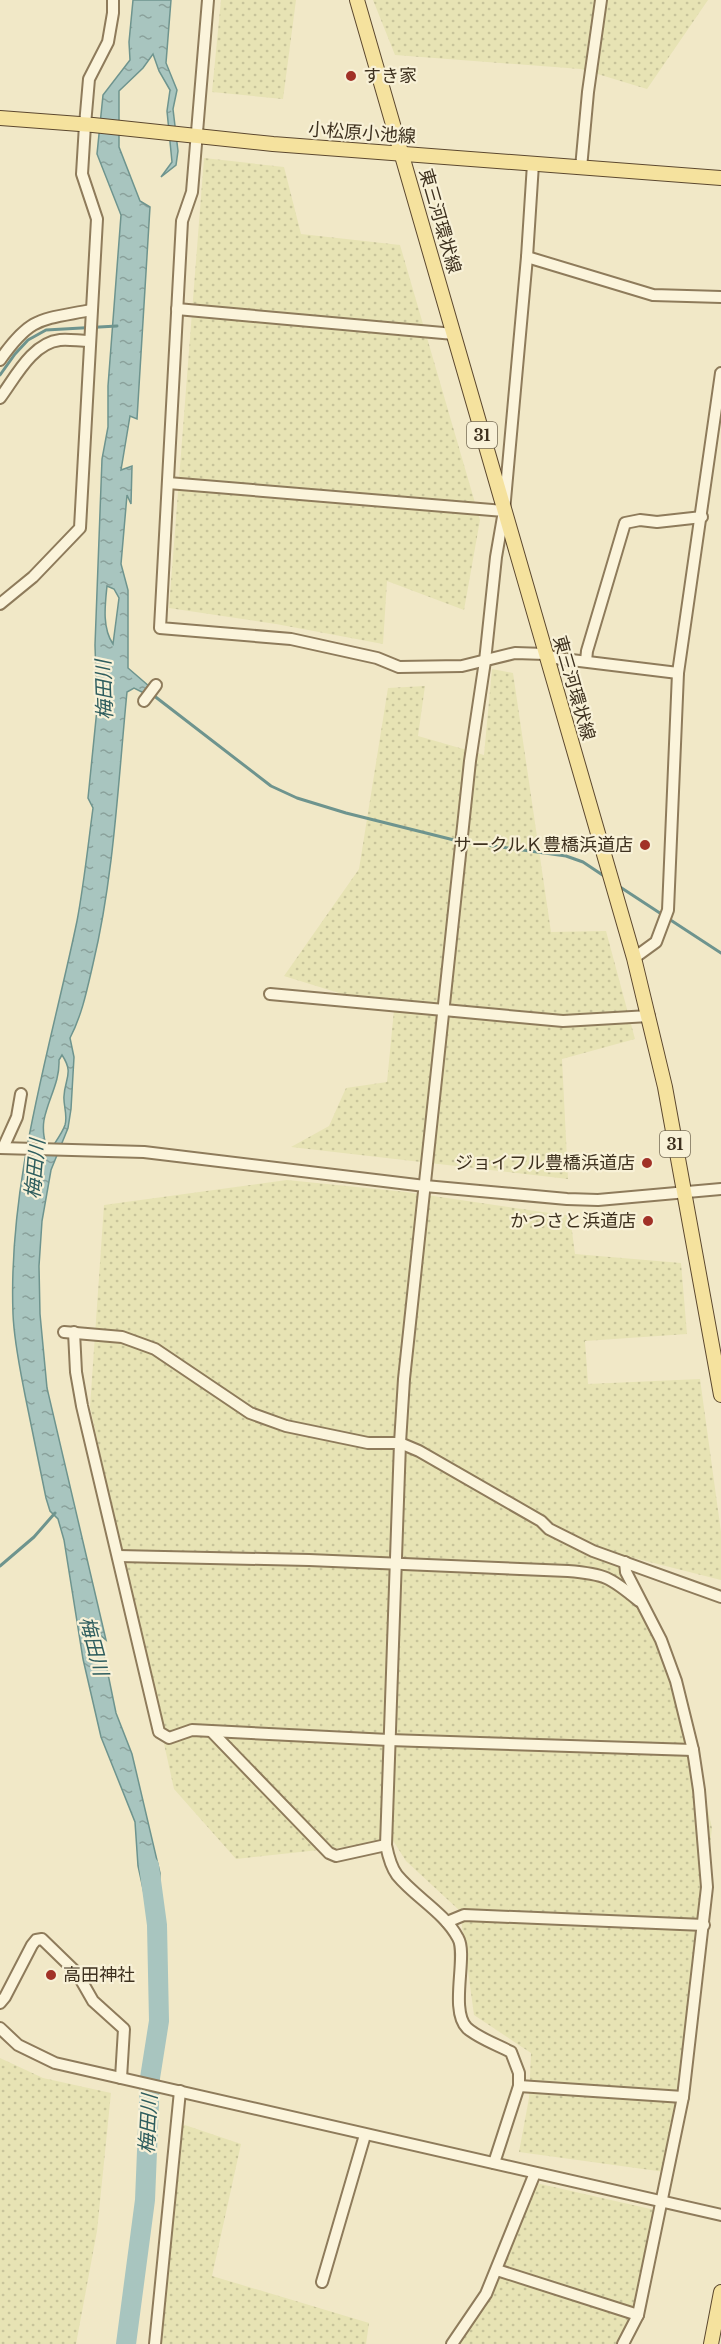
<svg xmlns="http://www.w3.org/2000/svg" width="721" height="2344" viewBox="0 0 721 2344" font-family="'Libre Baskerville','Noto Sans JP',serif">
	<defs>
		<pattern id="farmland-dots" width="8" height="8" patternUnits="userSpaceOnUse" patternTransform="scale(1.5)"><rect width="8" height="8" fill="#e7e3b4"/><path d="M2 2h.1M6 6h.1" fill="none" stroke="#c7c39a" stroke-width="1.8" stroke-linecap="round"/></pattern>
		<pattern id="water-ripples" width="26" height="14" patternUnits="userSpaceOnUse" patternTransform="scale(1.5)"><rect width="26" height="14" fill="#a8c5bf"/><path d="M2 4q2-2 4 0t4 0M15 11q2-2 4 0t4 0" fill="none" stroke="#8aa19b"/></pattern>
	</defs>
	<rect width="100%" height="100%" fill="#f1e8c7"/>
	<!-- farmland -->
	<g fill="url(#farmland-dots)">
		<polygon points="221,0 296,0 283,99 212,92"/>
		<polygon points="373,0 708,0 647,89 581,69 395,55"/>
		<polygon points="204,158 284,167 301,234 400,245 480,520 464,610 387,581 383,644 276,624 169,608"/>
		<polygon points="492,669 513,673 551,932 606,931 635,1039 562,1059 568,1179 291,1147 329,1126 346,1088 387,1082 394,1010 284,976 359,869 388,688 425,686 418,736 484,755"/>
		<polygon points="287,1180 406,1192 570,1216 575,1254 681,1263 687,1334 585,1341 588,1384 700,1379 721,1532 721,1580 622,1555 622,1575 677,1674 712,1828 675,2140 665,2172 519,2152 529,2098 531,2053 474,2015 460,1911 406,1861 392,1839 337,1848 236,1859 174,1789 90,1407 104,1205"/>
		<polygon points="0,2058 43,2078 111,2093 97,2231 76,2344 0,2344"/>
		<polygon points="179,2123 241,2144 212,2276 369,2323 366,2344 157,2344"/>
		<polygon points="536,2183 655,2210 636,2309 616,2344 458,2344 489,2300"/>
	</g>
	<!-- water -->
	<path fill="url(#water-ripples)" stroke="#6e948e" stroke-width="1.5" fill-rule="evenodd" d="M 133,0 L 171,0 L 166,63 L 177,90 L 173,109 L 178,151 L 176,165 L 161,177 L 172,162 L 167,111 L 170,90 L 159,71 L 153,54 L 143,68 L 119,91 L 119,147 L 140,201 L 150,207 L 137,419 L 130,416 L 121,470 L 132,466 L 131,504 L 127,495 L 121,564 L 128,590 L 128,668 L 150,687 L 144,693 L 134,688 L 127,692 C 118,783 114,876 93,964 C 87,990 82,1015 70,1038 L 74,1057 L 71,1109 L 68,1128 L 51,1170 L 42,1221 L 39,1266 L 40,1314 L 47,1388 L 106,1640 L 100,1635 L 116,1713 L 132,1754 L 160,1873 L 159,1890 L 144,1893 L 138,1866 L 135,1822 L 101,1737 L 83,1659 L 64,1540 L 58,1519 L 50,1511 L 46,1498 C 39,1463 32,1429 25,1395 C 20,1369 14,1341 13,1314 C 8,1180 50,1051 77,921 C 84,884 88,845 93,808 L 88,798 L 97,709 L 95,645 L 102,459 L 108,427 L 108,386 L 121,215 L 97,154 L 103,95 L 130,60 L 129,42 ZM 107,586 L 114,589 L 119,598 L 113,644 C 102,628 105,605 107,586 ZM 62,1055 C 74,1073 65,1078 64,1096 C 63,1105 68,1115 65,1125 C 62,1134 53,1145 48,1154 C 45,1142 42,1132 44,1120 C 48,1099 60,1082 59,1060 Z"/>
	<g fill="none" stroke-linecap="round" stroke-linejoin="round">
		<!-- stream -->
		<g stroke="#6e948e" stroke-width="3">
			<polyline points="0,375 15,354 28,340 46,330 117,326"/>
			<polyline points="153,695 271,786 297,798 346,813 458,841"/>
			<polyline points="464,842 566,856 583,862 604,876"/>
			<polyline points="617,885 721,953"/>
			<polyline points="0,1566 34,1537 55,1513"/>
		</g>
		<!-- river -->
		<polyline stroke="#a8c5bf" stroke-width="20" points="126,2344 145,2200 150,2078 159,2021 157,1925 149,1866"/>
		<defs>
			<g id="minor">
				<polyline points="208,0 192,192 182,221 160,628 291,639 377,658 399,667 462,666 515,653 545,654 555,658 678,673"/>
				<polyline points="581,168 588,92 601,0"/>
				<polyline points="527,257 653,295 721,297"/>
				<polyline points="177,309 454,334"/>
				<path d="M 0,360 C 31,316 40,320 91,310"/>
				<path d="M 0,398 C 15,378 32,343 60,340 C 69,339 79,341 89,341"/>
				<polyline points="168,483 504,511"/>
				<polyline points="0,604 33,577 80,528 97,219 82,174 85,125 89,79 108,42 113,13 113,0"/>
				<polyline points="586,661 587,651 625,523 640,520 657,522 702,517"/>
				<polyline points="144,701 156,685"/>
				<polyline points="634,958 656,942 668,910 678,673 721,373"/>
				<polyline points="270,994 563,1021 649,1016"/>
				<polyline points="0,1148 144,1152 425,1186 567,1199 598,1200 721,1189"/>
				<polyline points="3,1148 17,1117 21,1094"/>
				<polyline points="64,1332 122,1337 155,1349 250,1413 286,1426 368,1443 400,1443 419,1451 541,1521 549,1529 593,1551 721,1597"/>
				<polyline points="74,1332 76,1372 82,1406 159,1732 169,1738 192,1730 389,1740 693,1750"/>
				<path d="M 118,1556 L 309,1560 L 568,1571 C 605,1574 610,1577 639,1601"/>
				<polyline points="212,1732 329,1853 336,1856 386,1845"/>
				<polyline points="447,1922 464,1915 704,1925"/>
				<polyline points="0,2003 5,1997 32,1945 36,1940 42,1939 77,1973 93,2001 124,2029 121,2078"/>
				<polyline points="0,2028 18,2045 55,2063 721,2215"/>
				<polyline points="519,2086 683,2097"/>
				<path d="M 494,2163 L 519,2086 L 519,2073 L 511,2052 C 498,2045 478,2038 467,2028 C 449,2010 468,1955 458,1938 C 444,1912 416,1898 397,1875 C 391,1867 388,1855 386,1845 L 400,1443 L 404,1379 L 470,761 L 485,661 L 496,557 L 504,511 L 527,257 L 533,164"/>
				<polyline points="497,2270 638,2315"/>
				<polyline points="322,2282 365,2135"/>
				<polyline points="155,2344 180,2091"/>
				<polyline points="452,2344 486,2294 535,2173"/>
				<polyline points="623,2344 638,2315 683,2097 707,1887 699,1790 693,1750 676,1681 661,1640 626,1572 625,1562"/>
			</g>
			<g id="major">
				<polyline points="357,0 634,958 665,1087 721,1395"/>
				<polyline points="0,118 93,125 273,144 721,178"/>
				<polyline points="711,2344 721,2292"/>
			</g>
		</defs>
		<!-- minor casing -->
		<use href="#minor" stroke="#8e7b5b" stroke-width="14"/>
		<!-- major casing -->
		<use href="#major" stroke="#5c482f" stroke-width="16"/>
		<!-- minor -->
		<use href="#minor" stroke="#fbf4db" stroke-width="10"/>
		<!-- major -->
		<use href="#major" stroke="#f5e29e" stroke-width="14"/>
	</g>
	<!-- markers -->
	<g fill="#a13127" stroke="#f8f1d7" stroke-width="2">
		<circle cx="351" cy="76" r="6"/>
		<circle cx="645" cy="845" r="6"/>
		<circle cx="647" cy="1163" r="6"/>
		<circle cx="648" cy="1221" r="6"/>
		<circle cx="51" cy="1975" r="6"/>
	</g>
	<g text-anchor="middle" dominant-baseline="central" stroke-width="4.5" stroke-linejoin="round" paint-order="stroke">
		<!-- shield labels -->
		<g fill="#f8f1d7" stroke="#766b56" stroke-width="1.5">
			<rect x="467" y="422" width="30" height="26" rx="4.5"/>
			<rect x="660" y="1131" width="30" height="26" rx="4.5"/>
		</g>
		<g font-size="16" font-weight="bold" fill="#3e311f">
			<text x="482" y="435">31</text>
			<text x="675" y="1144">31</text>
		</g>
		<!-- poi labels -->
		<g font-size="18" fill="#3e311f" stroke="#f8f1d7" text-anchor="end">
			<text x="363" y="76" text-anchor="start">すき家</text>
			<text x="633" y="845">サークルＫ豊橋浜道店</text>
			<text x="635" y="1163">ジョイフル豊橋浜道店</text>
			<text x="636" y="1221">かつさと浜道店</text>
			<text x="63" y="1975" text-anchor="start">高田神社</text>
		</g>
		<!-- street labels -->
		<g font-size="18" fill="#3e311f" stroke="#f8f1d7">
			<text transform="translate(362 133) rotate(4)">小松原小池線</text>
			<text transform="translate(440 221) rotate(74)">東三河環状線</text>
			<text transform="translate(574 688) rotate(74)">東三河環状線</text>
		</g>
		<!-- water labels -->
		<g font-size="20" font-style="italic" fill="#2e5d5e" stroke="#f8f1d7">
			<text transform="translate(104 690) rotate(-92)">梅田川</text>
			<text transform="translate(35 1169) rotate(-85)">梅田川</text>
			<text transform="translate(94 1646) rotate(75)">梅田川</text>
			<text transform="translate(148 2124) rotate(-87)">梅田川</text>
		</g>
	</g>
</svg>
